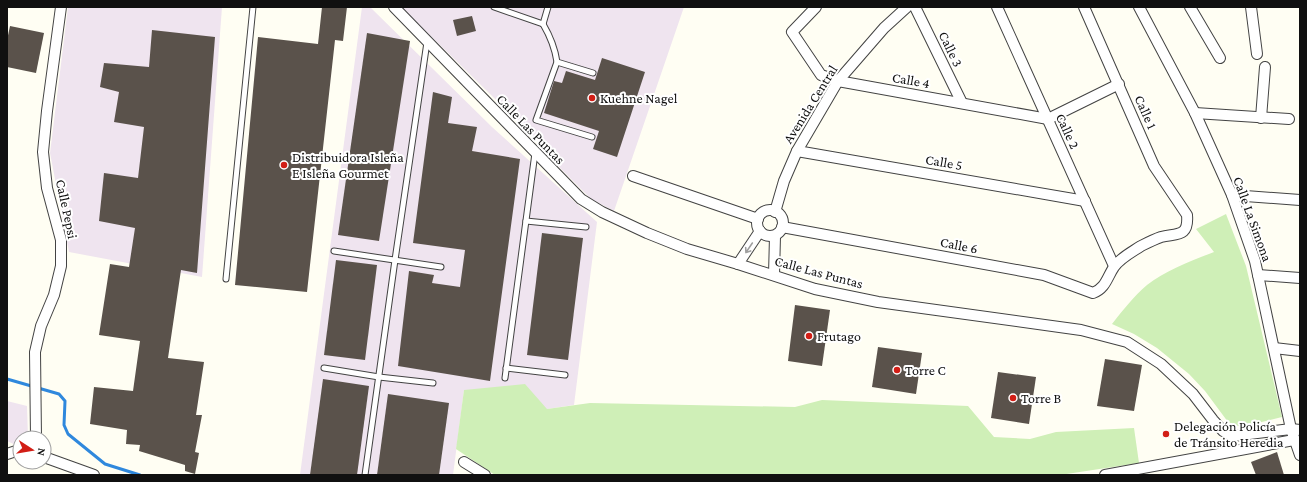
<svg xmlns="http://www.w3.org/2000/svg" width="1307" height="482" viewBox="0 0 1307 482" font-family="'Crimson Pro',serif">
	<rect width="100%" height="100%" fill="#fffef3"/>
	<!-- industrial -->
	<g fill="#efe4ef">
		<polygon points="68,7 222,7 202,277 69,252 50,153"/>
		<polygon points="362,7 370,7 492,127 597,222 574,405 547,409 464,390 453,475 300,475"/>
		<polygon points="401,7 684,7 614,211 591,199 559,167 537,140"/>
		<polygon points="7,401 27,406 28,438 20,438 20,447 7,441"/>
	</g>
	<!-- green -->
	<g fill="#cfefb7">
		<path d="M 1226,214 L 1246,266 L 1282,417 L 1241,427 L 1228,422 L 1205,391 L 1189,374 L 1157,348 L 1134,334 L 1112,324 C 1123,310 1134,296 1147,285 C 1165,271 1193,260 1214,252 L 1196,229 Z"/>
		<polygon points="525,384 547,409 590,403 795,407 822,400 968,406 994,437 1030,439 1056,432 1134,428 1139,463 1060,475 495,475 456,449 464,390"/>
	</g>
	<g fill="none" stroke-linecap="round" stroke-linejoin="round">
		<!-- stream -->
		<polyline stroke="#2f88dd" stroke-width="3" points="7,379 59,394 65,401 64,425 68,434 105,464 140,475"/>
	</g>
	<!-- building -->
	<g fill="#5a524b">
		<polygon points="322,7 347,7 343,41 335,40 307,292 235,285 258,37 318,44"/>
		<polygon points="472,16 476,31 457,36 453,20"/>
		<polygon points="10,26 44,33 36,73 7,67 7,40"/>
		<polygon points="152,30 215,37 197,273 181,270 168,358 204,362 196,415 202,415 195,452 199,453 195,474 185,471 185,465 139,451 140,445 126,444 127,430 90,424 94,387 133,391 140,341 99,335 110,264 129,267 135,228 99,221 104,173 138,178 144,127 114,122 119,92 100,87 104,63 149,67"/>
		<polygon points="367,33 410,41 379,241 338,235"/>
		<polygon points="602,58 645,72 617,157 593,149 599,131 544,113 554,81 562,83 566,71 595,80"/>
		<polygon points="433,92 452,97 448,123 477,127 472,151 520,159 490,381 398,366 409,271 434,275 432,283 460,287 465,250 413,243"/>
		<polygon points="542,233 583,238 568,360 527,355"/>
		<polygon points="336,260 377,265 365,360 324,355"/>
		<polygon points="795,305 830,310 822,366 788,361"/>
		<polygon points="878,347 922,353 916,394 872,387"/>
		<polygon points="1105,359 1142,365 1134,411 1097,406"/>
		<polygon points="998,372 1036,377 1029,424 991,418"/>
		<polygon points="323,379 369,386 357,475 310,475"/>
		<polygon points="388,394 449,403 439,475 377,475"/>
		<polygon points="1277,452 1284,475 1256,475 1251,462"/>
	</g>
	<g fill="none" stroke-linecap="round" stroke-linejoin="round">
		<defs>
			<g id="service">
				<polyline points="494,7 543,24"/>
				<path d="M 543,24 C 550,36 555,48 557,62 L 593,73"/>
				<polyline points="543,24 548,7"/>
				<polyline points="557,62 536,120 592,137"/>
				<polyline points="526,221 586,227"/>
				<polyline points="334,251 441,267"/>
				<polyline points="226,279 253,7"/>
				<polyline points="324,368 379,377 433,383"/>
				<polyline points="506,368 565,375"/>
				<polyline points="505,378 535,153"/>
				<polyline points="365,475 395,260 427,42"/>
			</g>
			<g id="minor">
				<polyline points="394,7 581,199 602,212 647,233 687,249 738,264 815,289 878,302 1081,330 1127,342 1161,364 1193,394 1213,420 1223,431 1233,436 1291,429 1300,430"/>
				<polyline points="816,7 792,32 821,75 838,81 1048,119"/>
				<polyline points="915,7 962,103"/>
				<polyline points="997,7 1114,266"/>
				<polyline points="1139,7 1195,113 1232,195 1255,261 1291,429 1300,455"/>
				<polyline points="1190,7 1220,58"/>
				<polyline points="1251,7 1257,54"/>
				<polyline points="1195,113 1289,119"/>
				<polyline points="1261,118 1265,67"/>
				<polyline points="1048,119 1119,84"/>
				<polyline points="797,151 1085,201"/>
				<polyline points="633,176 758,219"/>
				<polyline points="1232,195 1300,200"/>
				<circle cx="770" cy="223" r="13"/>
				<polyline points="775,212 784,181 797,151 838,81 884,28 907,7"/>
				<path d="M 782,227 L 1044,275 L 1093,293 C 1106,288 1107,277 1114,267 C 1120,258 1132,252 1141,246 C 1147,243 1155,239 1161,237 C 1176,233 1189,238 1187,215 L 1154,166 L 1084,7"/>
				<polyline points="738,264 760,231"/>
				<polyline points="774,275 775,236"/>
				<polyline points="1258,275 1300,278"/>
				<polyline points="1274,348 1300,351"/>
				<polyline points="36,438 35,352 41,326 54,295 61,266 61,240 47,188 43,152 47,111 61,7"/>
				<polyline points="7,454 16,451 20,452"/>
				<polyline points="44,457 94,475"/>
				<polyline points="464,462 485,475"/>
				<polyline points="1105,475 1294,440"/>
			</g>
		</defs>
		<!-- service casing -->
		<use href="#service" stroke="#434343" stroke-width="7"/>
		<!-- minor casing -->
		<use href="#minor" stroke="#434343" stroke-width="12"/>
		<!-- service -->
		<use href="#service" stroke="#fff" stroke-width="5"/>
		<!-- minor -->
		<use href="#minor" stroke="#fff" stroke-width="10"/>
	</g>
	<!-- one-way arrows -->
	<defs><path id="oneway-shaft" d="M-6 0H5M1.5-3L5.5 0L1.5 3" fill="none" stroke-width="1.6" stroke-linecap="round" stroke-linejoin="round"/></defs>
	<use stroke="#9f9f9f" href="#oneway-shaft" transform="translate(749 248) rotate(124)"/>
	<!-- markers -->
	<g fill="#d21e16" stroke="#fff" stroke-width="1.5">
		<circle cx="592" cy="98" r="4"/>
		<circle cx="284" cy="165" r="4"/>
		<circle cx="809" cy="336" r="4"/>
		<circle cx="897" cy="370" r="4"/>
		<circle cx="1013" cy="398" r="4"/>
		<circle cx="1166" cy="434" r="4"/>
	</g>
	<g text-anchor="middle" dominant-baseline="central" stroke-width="4" stroke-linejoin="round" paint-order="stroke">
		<!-- street labels -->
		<g font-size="14" fill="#101010" stroke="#fff">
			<text transform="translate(951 49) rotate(64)">Calle 3</text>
			<text transform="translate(911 80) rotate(10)">Calle 4</text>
			<text transform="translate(810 104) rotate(-58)">Avenida Central</text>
			<text transform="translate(1146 112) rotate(66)">Calle 1</text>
			<text transform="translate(531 129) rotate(46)">Calle Las Puntas</text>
			<text transform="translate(1068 131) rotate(65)">Calle 2</text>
			<text transform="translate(944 162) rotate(10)">Calle 5</text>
			<text transform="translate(67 209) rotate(78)">Calle Pepsi</text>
			<text transform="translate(1253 219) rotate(70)">Calle La Simona</text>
			<text transform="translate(959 245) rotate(11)">Calle 6</text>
			<text transform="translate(819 272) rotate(15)">Calle Las Puntas</text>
		</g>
		<!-- poi labels -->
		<g font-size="14" fill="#101010" stroke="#fff" text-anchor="start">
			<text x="600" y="98">Kuehne Nagel</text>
			<text x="292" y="157">Distribuidora Isleña<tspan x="292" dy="16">E Isleña Gourmet</tspan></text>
			<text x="817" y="336">Frutago</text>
			<text x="905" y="370">Torre C</text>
			<text x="1021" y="398">Torre B</text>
			<text x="1174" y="426">Delegación Policía<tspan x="1174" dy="16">de Tránsito Heredia</tspan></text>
		</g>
	</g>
	<!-- border -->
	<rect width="1307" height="482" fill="none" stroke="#101010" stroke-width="16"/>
	<!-- north arrow -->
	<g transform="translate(32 450) rotate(102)"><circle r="19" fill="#ffffff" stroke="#9f9f9f"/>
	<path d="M0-3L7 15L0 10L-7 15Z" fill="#d21e16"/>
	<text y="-6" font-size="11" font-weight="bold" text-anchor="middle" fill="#101010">N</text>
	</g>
</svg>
